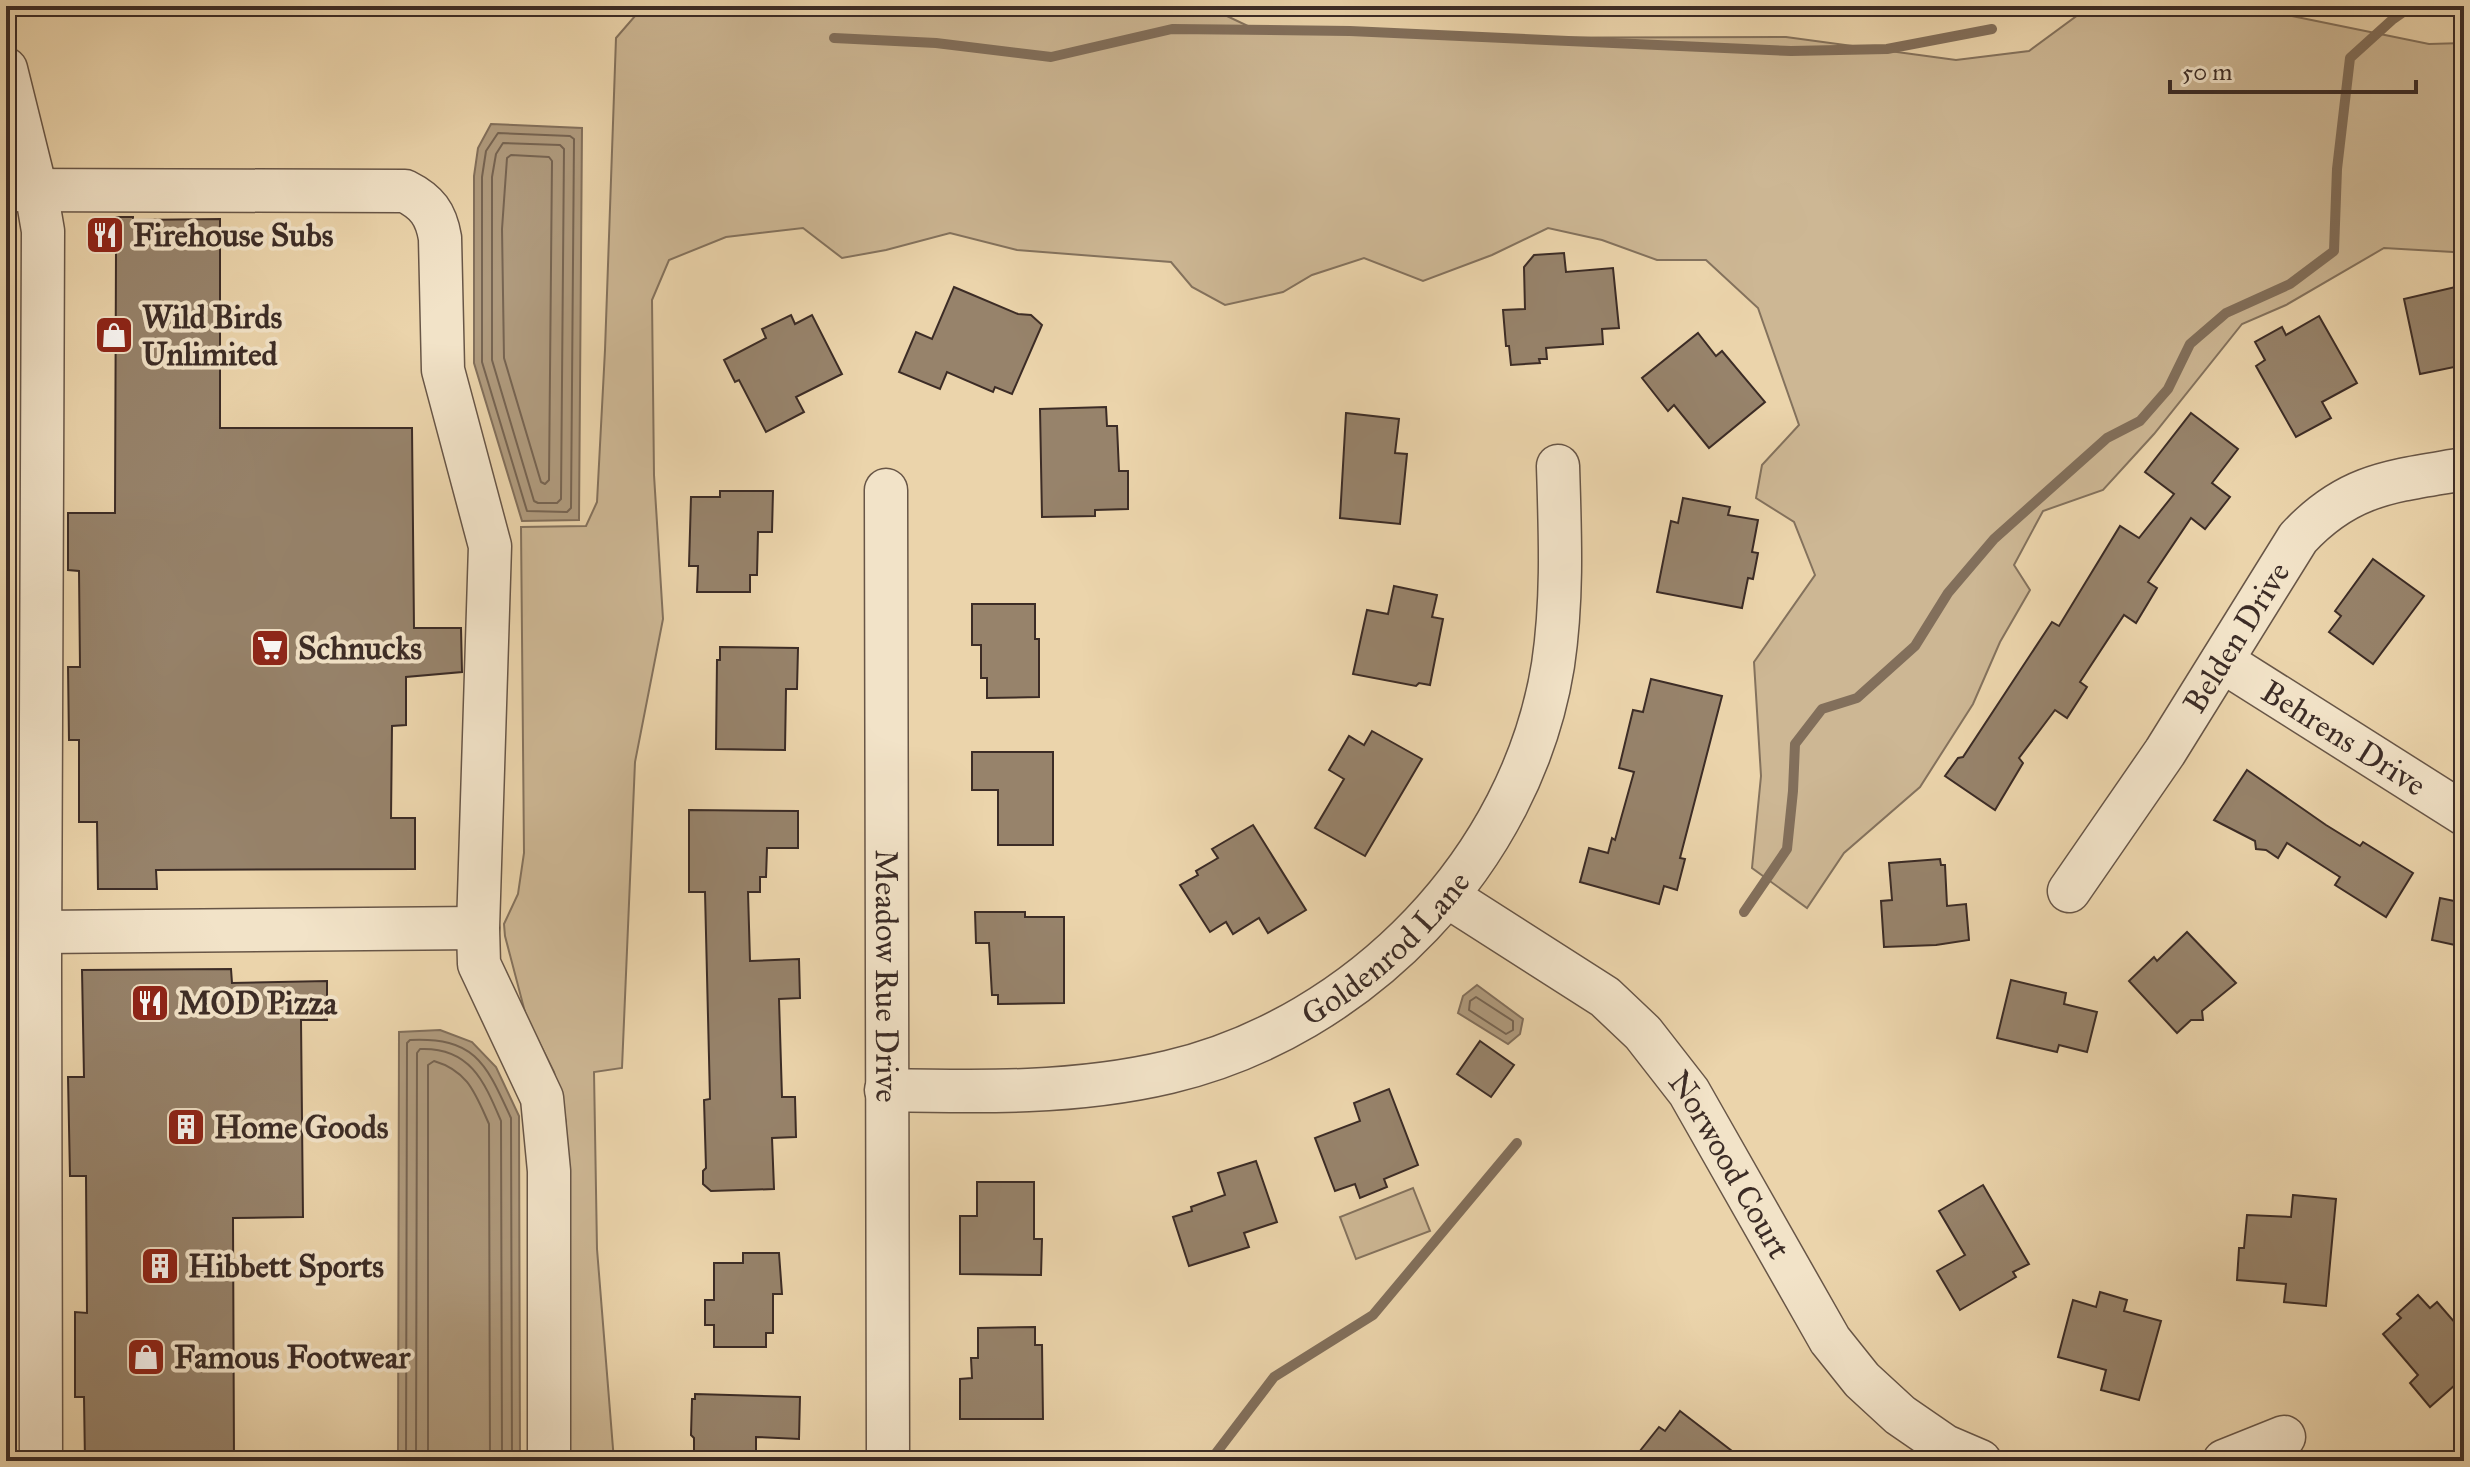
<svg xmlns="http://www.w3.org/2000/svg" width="2470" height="1467" viewBox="0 0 2470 1467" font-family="'IM FELL Great Primer',serif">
	<rect width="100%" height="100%" fill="#ebd4ab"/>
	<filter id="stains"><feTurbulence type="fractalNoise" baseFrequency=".0025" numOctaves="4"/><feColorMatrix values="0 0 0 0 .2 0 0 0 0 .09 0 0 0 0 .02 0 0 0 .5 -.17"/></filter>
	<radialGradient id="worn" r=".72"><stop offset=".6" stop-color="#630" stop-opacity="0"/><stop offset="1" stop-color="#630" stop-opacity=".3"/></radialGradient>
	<!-- green -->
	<g fill="#cdb794" stroke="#84725d" stroke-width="2">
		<polygon points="650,6 1206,6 1252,28 1483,38 1786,37 1956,60 2029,51 2082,12 2126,6 2182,6 2287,15 2429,44 2464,43 2464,257 2453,252 2384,248 2286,305 2242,324 2154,434 2103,490 2043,511 2014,565 2030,590 2000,642 1973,704 1920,787 1844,853 1807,908 1752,868 1761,776 1754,662 1815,575 1794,522 1756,498 1762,465 1799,425 1758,308 1706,260 1657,260 1602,240 1548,228 1492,255 1423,281 1364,258 1312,275 1283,292 1225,305 1192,287 1171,262 1017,250 950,233 886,250 842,258 803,228 726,237 669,260 652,300 654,475 663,619 635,762 622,1068 594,1072 597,1249 614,1461 567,1461 566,1122 554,1072 526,1016 505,936 504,924 518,894 524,853 521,527 586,526 597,502 605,350 616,38 641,9"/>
		<polygon points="1413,1188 1430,1231 1356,1259 1340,1217"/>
	</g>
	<!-- water -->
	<g fill="#b09b7e" stroke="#826f5b" stroke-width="2">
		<polygon points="491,124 582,128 579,520 522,521 474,363 474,176 478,148"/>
		<polygon points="1477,985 1523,1019 1520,1034 1508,1044 1458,1013 1463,996"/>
		<polygon points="440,1030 472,1042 496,1067 519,1116 520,1461 398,1461 399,1032"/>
	</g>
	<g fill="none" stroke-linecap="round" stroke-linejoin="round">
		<!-- shore -->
		<g stroke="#766452" stroke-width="2">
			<polygon points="498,133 570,136 574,139 571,508 567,512 527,511 482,362 482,177 486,151"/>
			<polygon points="503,143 560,145 564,149 561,499 557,503 538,503 534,501 492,360 492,177 496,154"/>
			<polygon points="511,155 549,157 552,161 549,480 545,484 541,482 504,358 502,229 507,158"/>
			<polygon points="1476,997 1513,1021 1513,1030 1506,1034 1469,1010 1470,1001"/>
			<path d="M 406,1461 L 407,1043 L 410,1040 C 476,1037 486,1064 511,1118 L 512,1461"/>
			<path d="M 416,1461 L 417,1053 L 420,1049 C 470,1047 484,1081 501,1121 L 502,1461"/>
			<path d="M 428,1461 L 428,1065 L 434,1061 C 468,1071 475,1093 489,1124 L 490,1461"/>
		</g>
		<!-- stream -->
		<g stroke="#826f5b" stroke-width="10">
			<polyline points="834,38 936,43 1051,57 1172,29 1350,31 1791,51 1887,49 1992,29"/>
			<polyline points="1744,912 1787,849 1793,791 1795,744 1822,709 1857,698 1915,646 1948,593 1994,539 2107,438 2140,421 2168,389 2190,344 2226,313 2290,284 2334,251 2337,169 2350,58 2392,20 2412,6"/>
			<polyline points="1210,1461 1274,1377 1373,1315 1517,1143"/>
		</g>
	</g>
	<!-- building -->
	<g fill="#97836b" stroke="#3c2c26" stroke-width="2">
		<polygon points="96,217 133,217 133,220 220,219 220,428 412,428 414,628 461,628 462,672 406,677 406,725 392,726 391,818 415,818 415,869 156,870 157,889 98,889 97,822 79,822 79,740 69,740 68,667 80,667 79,571 68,570 68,513 115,513 116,251 95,250"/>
		<polygon points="1564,253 1566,272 1613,268 1619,328 1602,329 1603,344 1546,348 1547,359 1539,359 1540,363 1511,365 1509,346 1506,346 1503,310 1525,309 1524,267 1534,255"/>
		<polygon points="2464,285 2464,365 2420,374 2404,299"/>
		<polygon points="954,287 1018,314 1031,315 1042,325 1012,394 995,387 993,392 947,372 940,389 899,372 916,332 932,339"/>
		<polygon points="791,315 795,324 812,315 842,374 796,397 804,412 766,432 739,380 735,382 724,360 766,338 762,329"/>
		<polygon points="2319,316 2357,383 2322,402 2331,418 2296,437 2256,366 2265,360 2255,342 2282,327 2286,335"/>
		<polygon points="1698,333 1716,356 1722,351 1765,402 1709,448 1674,405 1668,411 1642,378"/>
		<polygon points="1106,407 1107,426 1117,426 1119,471 1128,471 1128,509 1095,510 1095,516 1042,517 1040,409"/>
		<polygon points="1346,413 1399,419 1395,453 1407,454 1400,524 1340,518"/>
		<polygon points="2191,413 2238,449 2212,483 2230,497 2205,529 2191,518 2148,582 2157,588 2136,623 2124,615 2080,682 2087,687 2067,718 2055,710 2019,758 2023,763 1995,810 1945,776 1958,758 1963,757 2052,622 2059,626 2120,526 2139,538 2174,494 2145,472"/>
		<polygon points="720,491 773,491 772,532 758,532 757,575 750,575 750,592 697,592 698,566 689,566 691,497 720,497"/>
		<polygon points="1683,498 1730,507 1728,515 1758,520 1752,552 1758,553 1753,579 1748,578 1742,608 1657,592 1671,521 1678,523"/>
		<polygon points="2373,559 2424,596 2373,664 2329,632 2341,616 2335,611"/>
		<polygon points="1394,586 1437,595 1432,617 1443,619 1430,685 1419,683 1416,686 1353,674 1367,610 1388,614"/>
		<polygon points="972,604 1035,604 1035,639 1039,639 1039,697 987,698 987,678 981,678 981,645 972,645"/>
		<polygon points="720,647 798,648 797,689 786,689 785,750 716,749 717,660 720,660"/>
		<polygon points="1651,679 1722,696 1680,858 1685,859 1677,890 1664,886 1659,904 1580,882 1589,848 1608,853 1612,838 1615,840 1634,772 1619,768 1633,710 1643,712"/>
		<polygon points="1372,731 1422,759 1365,856 1315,828 1344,779 1329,770 1349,736 1364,745"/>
		<polygon points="972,752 1053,752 1053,845 998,845 998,790 972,790"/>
		<polygon points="2247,770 2326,825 2360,846 2363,842 2413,873 2386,917 2335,885 2340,877 2287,843 2278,858 2266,850 2256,849 2255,841 2214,820"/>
		<polygon points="689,810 798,811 798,848 767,848 766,877 760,877 760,892 748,892 750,961 799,959 800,998 779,999 782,1097 795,1097 796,1137 772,1138 774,1189 711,1191 703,1184 703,1171 706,1168 704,1100 710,1099 705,892 689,892"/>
		<polygon points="1253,825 1306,910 1268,933 1259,918 1233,934 1226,922 1210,932 1180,885 1198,875 1196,871 1218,858 1212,849"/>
		<polygon points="1940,859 1941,865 1945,865 1947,906 1966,904 1969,940 1936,945 1884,947 1881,901 1892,900 1889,863"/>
		<polygon points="2440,898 2464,903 2464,947 2432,940"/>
		<polygon points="975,912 1025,912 1025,917 1064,917 1064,1003 998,1004 998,995 992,995 989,943 976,943"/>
		<polygon points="2187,932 2236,983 2202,1011 2203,1020 2191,1020 2177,1033 2129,981 2154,957 2157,961"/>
		<polygon points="231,969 232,983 327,981 327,1020 301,1020 303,1217 233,1218 234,1461 85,1461 84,1397 75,1397 75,1312 87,1313 86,1176 70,1176 68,1077 84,1077 82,970"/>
		<polygon points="2011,980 2066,993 2064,1004 2097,1012 2087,1052 2059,1045 2057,1052 1997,1038"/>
		<polygon points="1480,1041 1514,1065 1491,1097 1457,1074"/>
		<polygon points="1389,1089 1418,1165 1384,1179 1387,1187 1360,1198 1355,1184 1335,1191 1315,1138 1360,1121 1354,1103"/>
		<polygon points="1256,1161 1277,1222 1244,1233 1249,1247 1189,1266 1173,1217 1192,1211 1191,1207 1225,1195 1218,1173"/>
		<polygon points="977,1182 1034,1182 1034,1239 1042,1239 1041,1275 960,1274 960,1216 977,1216"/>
		<polygon points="1983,1185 2029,1264 2013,1272 2016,1277 1960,1310 1937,1271 1965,1255 1939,1211"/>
		<polygon points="2293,1195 2336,1199 2326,1306 2284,1302 2286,1284 2237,1280 2239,1248 2244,1248 2247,1215 2291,1217"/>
		<polygon points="743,1253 779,1253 782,1294 773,1294 773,1333 766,1333 766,1347 714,1347 714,1325 705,1325 705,1300 714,1300 714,1263 743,1263"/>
		<polygon points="2100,1292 2127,1300 2124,1311 2161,1321 2139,1400 2101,1390 2106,1370 2058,1357 2073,1300 2096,1307"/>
		<polygon points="2418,1295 2430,1308 2437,1302 2464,1333 2464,1377 2430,1407 2410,1383 2418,1375 2383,1334 2401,1318 2397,1314"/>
		<polygon points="1035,1327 1035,1345 1042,1345 1043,1419 960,1419 960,1379 972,1378 971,1358 978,1358 978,1328"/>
		<polygon points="695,1394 800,1397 799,1439 756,1437 756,1461 694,1461 694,1438 691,1435 692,1399 695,1399"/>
		<polygon points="1680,1411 1745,1461 1632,1461 1659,1427 1665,1431"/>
	</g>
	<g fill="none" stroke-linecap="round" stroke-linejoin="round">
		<defs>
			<g id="minor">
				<polyline points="6,69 36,190 43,231 40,964 41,1461"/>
				<path d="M 6,190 L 405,191 C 427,202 436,214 440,238 L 443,370 L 490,546 L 478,928 L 479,964 L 542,1098 L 549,1171 L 549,1461"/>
				<path id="s1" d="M 886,490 L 888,1461"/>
				<path id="s2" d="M 2222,661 L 2464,814"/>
				<path id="s3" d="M 2069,891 L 2165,752 L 2298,538 C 2349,483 2394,481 2464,469"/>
				<path id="s4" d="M 1447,896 L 1605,997 L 1643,1033 L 1689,1092 L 1830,1340 L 1862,1380 L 1900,1415 L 1945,1446 L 1980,1461"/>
				<polyline points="41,932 478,928"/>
				<path id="s5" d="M 886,1090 C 981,1092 1076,1094 1169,1072 C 1360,1027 1522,860 1553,665 C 1563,598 1560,532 1558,466"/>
				<polyline points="2224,1461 2284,1437"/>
			</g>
		</defs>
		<!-- minor casing -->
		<use href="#minor" stroke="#685647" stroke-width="45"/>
		<!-- minor -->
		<use href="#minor" stroke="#f2e3c8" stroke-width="42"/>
	</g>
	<!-- icons -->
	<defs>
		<symbol id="restaurant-square" viewBox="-11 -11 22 22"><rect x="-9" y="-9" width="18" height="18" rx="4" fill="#8f2418" stroke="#f2e3c8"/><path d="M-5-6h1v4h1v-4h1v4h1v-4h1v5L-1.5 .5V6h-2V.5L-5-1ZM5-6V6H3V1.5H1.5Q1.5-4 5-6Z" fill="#fff"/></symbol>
		<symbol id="shop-square" viewBox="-11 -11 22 22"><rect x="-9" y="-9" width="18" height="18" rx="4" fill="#8f2418" stroke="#f2e3c8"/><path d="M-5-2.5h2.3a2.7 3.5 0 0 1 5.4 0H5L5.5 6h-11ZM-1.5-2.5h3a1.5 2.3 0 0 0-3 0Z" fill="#fff"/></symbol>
		<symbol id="supermarket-square" viewBox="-11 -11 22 22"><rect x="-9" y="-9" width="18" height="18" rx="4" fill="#8f2418" stroke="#f2e3c8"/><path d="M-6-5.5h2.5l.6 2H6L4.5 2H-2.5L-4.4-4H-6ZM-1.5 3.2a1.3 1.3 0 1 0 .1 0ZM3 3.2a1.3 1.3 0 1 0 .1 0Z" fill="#fff"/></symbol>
		<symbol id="building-square" viewBox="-11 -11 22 22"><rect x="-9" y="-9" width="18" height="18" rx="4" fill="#8f2418" stroke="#f2e3c8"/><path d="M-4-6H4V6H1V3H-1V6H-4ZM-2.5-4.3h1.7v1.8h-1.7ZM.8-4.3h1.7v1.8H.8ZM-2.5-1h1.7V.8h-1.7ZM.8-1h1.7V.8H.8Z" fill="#fff"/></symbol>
	</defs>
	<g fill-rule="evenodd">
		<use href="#restaurant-square" x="83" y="213" width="44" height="44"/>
		<use href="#shop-square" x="92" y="313" width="44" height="44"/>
		<use href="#supermarket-square" x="248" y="626" width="44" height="44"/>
		<use href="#restaurant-square" x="128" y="981" width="44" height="44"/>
		<use href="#building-square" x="164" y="1105" width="44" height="44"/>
		<use href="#building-square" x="138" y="1244" width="44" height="44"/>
		<use href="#shop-square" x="124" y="1335" width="44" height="44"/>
	</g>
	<g text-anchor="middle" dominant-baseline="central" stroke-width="8" stroke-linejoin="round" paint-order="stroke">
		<!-- poi labels -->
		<g font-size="32" font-weight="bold" fill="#3c2c26" stroke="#f2e3c8" text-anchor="start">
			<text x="133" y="235">Firehouse Subs</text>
			<text x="142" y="317">Wild Birds<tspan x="142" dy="37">Unlimited</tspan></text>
			<text x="298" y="648">Schnucks</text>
			<text x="178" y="1003">MOD Pizza</text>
			<text x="214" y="1127">Home Goods</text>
			<text x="188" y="1266">Hibbett Sports</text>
			<text x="174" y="1357">Famous Footwear</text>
		</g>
		<!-- street labels -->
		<g font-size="32" fill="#3c2c26" stroke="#f2e3c8">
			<text stroke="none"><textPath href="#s3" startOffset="304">Belden Drive</textPath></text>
			<text stroke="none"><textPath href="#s2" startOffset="144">Behrens Drive</textPath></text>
			<text stroke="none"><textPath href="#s5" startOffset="538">Goldenrod Lane</textPath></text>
			<text stroke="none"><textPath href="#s1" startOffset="486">Meadow Rue Drive</textPath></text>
			<text stroke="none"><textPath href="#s4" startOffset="398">Norwood Court</textPath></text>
		</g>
	</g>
	<!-- margin -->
	<rect width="2470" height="1467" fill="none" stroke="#ebd4ab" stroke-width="32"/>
	<rect x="8" y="8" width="2454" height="1451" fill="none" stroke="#3c2c26" stroke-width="4"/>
	<rect x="16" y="16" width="2438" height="1435" fill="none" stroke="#3c2c26" stroke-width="2"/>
	<!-- scale -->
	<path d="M2170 80v12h246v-12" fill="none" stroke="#3c2c26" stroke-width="4"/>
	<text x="2182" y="80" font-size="24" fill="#3c2c26" stroke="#f2e3c8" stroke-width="6" paint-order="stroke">50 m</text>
	<rect width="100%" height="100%" filter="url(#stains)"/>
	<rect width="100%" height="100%" fill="url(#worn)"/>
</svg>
